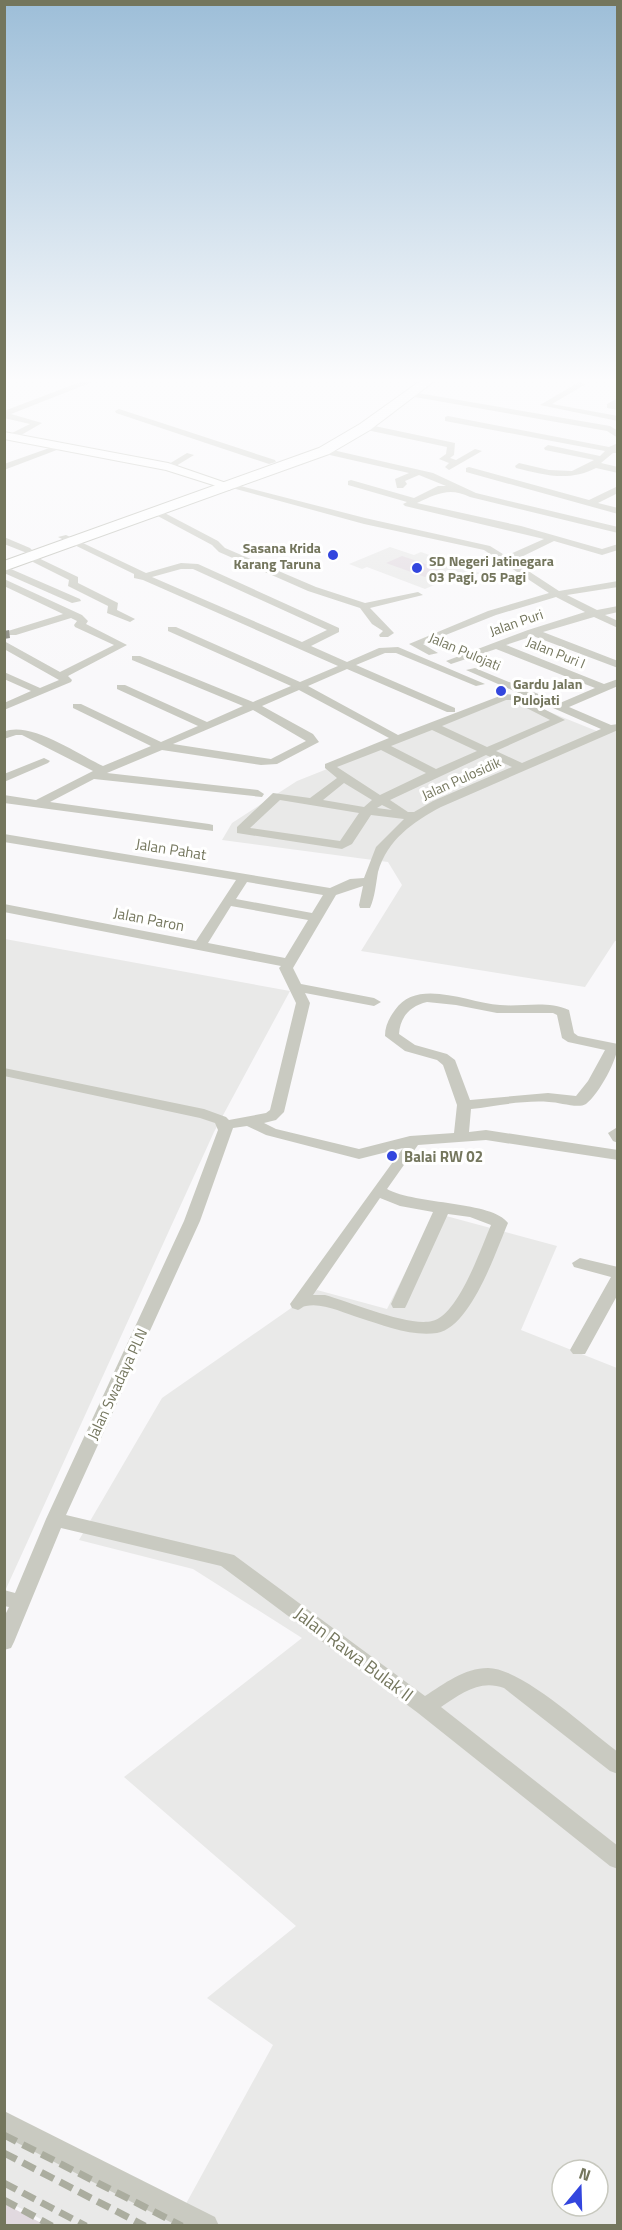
<svg xmlns="http://www.w3.org/2000/svg" width="622" height="2230" viewBox="0 0 622 2230" font-family="'Titillium Web',sans-serif">
	<rect width="100%" height="100%" fill="#f9f8fa"/>
	<!-- built -->
	<g fill="#e9e9e8" fill-rule="evenodd">
		<polygon points="390,547 414,555 421,552 480,573 467,579 457,575 425,589 367,567 362,569 349,564"/>
		<polygon points="510,696 604,734 617,728 617,941 615,941 585,987 361,951 402,885 388,862 222,840 232,823 297,781"/>
		<polygon points="5,939 290,991 214,1132 5,1591"/>
		<path d="M 435,1213 L 557,1246 L 521,1330 L 617,1368 L 617,2225 L 52,2225 L 5,2200 L 4,2123 L 182,2211 L 273,2045 L 207,1998 L 296,1926 L 124,1777 L 302,1638 L 193,1569 L 79,1540 L 162,1398 L 317,1290 L 387,1309 ZM 562,2170 L 598,2170 L 598,2206 L 562,2206 Z"/>
	</g>
	<!-- green -->
	<g fill="#e1d9df">
		<polygon points="402,556 441,569 425,577 386,563"/>
		<polygon points="5,2204 45,2225 5,2225"/>
	</g>
	<g fill="none" stroke-linecap="round" stroke-linejoin="round">
		<defs>
			<polygon id="secondary" points="4,432 168,463 235,486 229,490 166,470 4,439"/>
			<polygon id="primary" points="423,379 437,379 370,430 329,454 4,571 4,561 319,448 360,424"/>
		</defs>
		<!-- secondary casing -->
		<use href="#secondary" stroke="#bdbeb4" stroke-width="2"/>
		<!-- primary casing -->
		<use href="#primary" stroke="#bbbcb3" stroke-width="2"/>
		<!-- street -->
		<g fill="#c9cac1" fill-rule="evenodd">
			<polygon points="88,379 100,379 11,414 42,423 16,438 10,438 10,434 30,424 4,418 4,411"/>
			<polygon points="579,382 586,384 552,404 618,416 618,421 540,405"/>
			<polygon points="412,392 610,426 618,431 618,438 607,431 409,396 409,392"/>
			<polygon points="618,398 618,410 607,408 607,404"/>
			<polygon points="119,409 275,460 276,462 269,464 116,413 115,411"/>
			<path d="M 448,416 L 609,447 L 618,443 L 618,453 L 613,453 L 601,463 L 618,467 L 618,473 L 596,468 C 569,482 544,475 516,468 L 515,466 L 519,463 L 549,470 L 572,471 L 594,460 L 545,450 L 544,448 L 548,445 L 600,456 L 605,451 L 445,421 L 445,417 Z"/>
			<polygon points="365,424 455,443 454,455 450,458 456,460 475,449 482,451 449,470 445,467 449,463 439,459 446,454 447,447 362,429 361,427"/>
			<polygon points="55,446 62,448 4,470 4,464"/>
			<path d="M 324,448 L 433,473 L 476,493 L 618,527 L 618,533 L 470,497 C 449,487 437,494 417,503 L 521,526 L 602,549 L 618,544 L 618,550 L 602,555 L 554,541 L 513,561 L 559,591 L 618,581 L 618,587 L 567,595 L 597,610 L 618,606 L 618,612 L 605,615 L 618,621 L 618,628 L 594,617 L 543,632 L 618,661 L 618,668 L 533,636 L 506,645 L 604,684 L 618,679 L 618,686 L 569,707 L 611,725 L 618,724 L 618,730 L 441,807 C 413,822 387,840 378,872 C 376,883 375,897 370,908 L 360,908 L 359,905 L 363,886 L 336,895 L 293,968 L 301,984 L 374,998 L 381,1002 L 374,1006 L 305,993 L 310,1003 L 284,1112 L 276,1120 L 264,1123 L 276,1129 L 359,1149 L 410,1136 L 454,1133 L 457,1105 L 443,1065 L 437,1060 L 405,1051 L 385,1036 C 385,1026 389,1018 395,1010 C 417,977 469,1003 500,1005 C 524,1007 546,1000 569,1010 L 574,1033 L 578,1036 L 618,1044 C 618,1059 599,1094 586,1104 C 578,1109 559,1102 549,1102 C 524,1100 496,1106 471,1109 L 469,1132 L 486,1130 L 618,1150 L 618,1160 L 486,1140 L 418,1145 L 387,1189 C 416,1205 493,1201 508,1223 C 496,1251 471,1327 437,1333 C 412,1337 383,1325 360,1318 C 344,1313 322,1302 306,1306 C 303,1306 301,1309 298,1310 L 292,1308 L 290,1304 L 403,1148 L 359,1159 L 266,1135 L 247,1126 L 233,1128 L 200,1221 L 66,1515 L 234,1555 L 425,1696 C 444,1684 464,1668 488,1668 C 522,1668 588,1730 618,1752 L 618,1774 L 610,1771 L 504,1688 C 479,1679 461,1694 441,1707 L 618,1846 L 618,1869 L 610,1866 L 418,1713 L 221,1566 L 61,1528 L 14,1642 L 11,1648 L 4,1650 L 4,1617 L 9,1607 L 4,1606 L 4,1590 L 15,1593 L 46,1519 L 184,1221 L 218,1130 L 215,1123 L 200,1118 L 4,1076 L 4,1068 L 204,1109 L 226,1117 L 229,1120 L 266,1113 L 270,1110 L 296,1003 L 279,968 L 281,966 L 4,912 L 4,904 L 196,941 L 236,880 L 4,842 L 4,834 L 330,888 L 350,879 L 364,878 L 376,847 L 404,819 L 371,815 L 352,844 L 342,849 L 237,833 L 237,827 L 273,793 L 310,798 L 337,778 L 325,768 L 325,764 L 389,738 L 299,690 L 262,706 L 313,734 L 319,742 L 277,764 L 261,765 L 162,750 L 107,773 L 258,790 L 264,794 L 262,797 L 94,779 L 50,802 L 209,824 L 213,825 L 213,831 L 4,803 L 4,795 L 36,800 L 93,771 L 22,735 L 16,735 L 4,739 L 4,732 C 29,720 79,755 103,766 L 151,746 L 73,708 L 73,704 L 81,704 L 161,742 L 198,726 L 117,689 L 117,685 L 125,685 L 207,722 L 243,706 L 132,660 L 132,656 L 140,656 L 253,702 L 291,686 L 168,631 L 168,627 L 176,627 L 300,682 L 338,666 L 143,580 L 134,578 L 134,574 L 58,537 L 66,535 L 146,573 L 181,563 L 198,564 L 339,628 L 339,632 L 311,646 L 347,662 L 379,648 L 398,647 L 485,684 L 476,686 L 396,653 L 385,653 L 356,665 L 455,708 L 455,712 L 447,712 L 347,669 L 308,686 L 398,735 L 505,694 L 517,695 L 565,720 L 496,751 L 522,763 L 601,729 L 466,670 L 475,668 L 560,703 L 595,688 L 496,649 L 451,664 L 446,661 L 528,630 L 585,612 L 556,597 L 496,615 L 423,644 L 438,653 L 429,655 L 409,644 L 488,611 L 549,593 L 484,550 L 364,524 L 225,486 L 229,483 L 365,518 L 490,546 L 506,556 L 544,539 L 405,506 L 403,504 L 407,502 L 348,485 L 348,481 L 351,480 L 414,498 L 438,486 L 446,486 L 419,475 L 405,481 L 407,484 L 403,488 L 397,488 L 395,479 L 409,473 L 321,453 L 321,449 ZM 181,569 L 193,569 L 327,630 L 302,642 L 152,577 ZM 506,700 L 511,700 L 550,720 L 487,747 L 442,726 ZM 253,710 L 306,741 L 271,759 L 173,744 ZM 432,730 L 477,751 L 436,769 L 391,746 ZM 381,750 L 426,773 L 380,795 L 337,767 ZM 486,755 L 512,767 L 433,801 L 414,812 L 408,812 L 390,800 ZM 344,783 L 372,800 L 364,807 L 323,800 ZM 280,800 L 359,813 L 340,841 L 250,828 ZM 382,805 L 392,810 L 377,808 ZM 247,882 L 323,895 L 312,913 L 236,899 ZM 231,906 L 308,920 L 285,958 L 208,943 ZM 427,1002 L 456,1005 L 497,1013 L 553,1013 L 557,1015 L 562,1038 L 568,1042 L 605,1050 L 588,1081 L 576,1096 L 548,1093 L 470,1100 L 455,1060 L 447,1054 L 415,1045 L 399,1034 C 400,1017 410,1006 427,1002 ZM 380,1198 L 400,1206 L 433,1212 L 391,1304 L 393,1308 L 405,1308 L 407,1304 L 448,1214 L 470,1217 L 491,1225 C 481,1248 458,1316 432,1321 C 409,1327 350,1302 325,1295 L 313,1295 Z"/>
			<polygon points="187,453 194,455 171,469 164,467"/>
			<polygon points="469,467 589,500 618,486 618,493 598,503 618,508 618,514 466,472 466,468"/>
			<polygon points="157,509 218,541 225,548 316,587 365,603 418,592 423,595 370,608 394,633 388,637 380,637 379,635 383,631 372,624 360,608 308,591 219,552 212,545 154,514 152,512"/>
			<polygon points="4,537 30,548 32,550 27,553 4,544"/>
			<polygon points="30,554 78,577 78,583 118,603 117,610 135,619 130,622 107,613 108,606 68,586 69,580 27,559 25,557"/>
			<polygon points="4,566 80,599 81,601 72,603 4,573"/>
			<polygon points="4,579 82,615 88,621 86,624 127,645 68,676 72,680 71,682 4,710 4,703 31,691 4,679 4,672 40,688 59,680 4,649 4,641 60,672 114,645 75,627 74,625 77,621 71,618 16,635 8,635 8,631 63,614 4,586"/>
			<polygon points="44,758 50,761 48,763 4,782 4,774"/>
			<polygon points="616,1128 618,1129 618,1143 613,1141 608,1133"/>
			<polygon points="580,1258 618,1267 618,1294 585,1354 573,1354 570,1350 611,1277 574,1267 572,1263"/>
			<polygon points="4,2111 215,2217 219,2226 178,2226 4,2136"/>
		</g>
		<!-- secondary -->
		<use href="#secondary" fill="#fff" fill-rule="evenodd"/>
		<!-- primary -->
		<use href="#primary" fill="#fff" fill-rule="evenodd"/>
		<!-- rail -->
		<g stroke="#abad9f" stroke-width="7" stroke-dasharray="14 7" stroke-linecap="butt">
			<polyline points="4,2135 182,2226"/>
			<polyline points="4,2153 145,2226"/>
			<polyline points="4,2183 86,2226"/>
			<polyline points="4,2200 52,2226"/>
		</g>
	</g>
	<!-- shaded-wall -->
	<polygon fill="#828279" points="9,630 10,638 4,639 4,631"/>
	<!-- sky -->
	<linearGradient id="sky" x2="0" y2="1"><stop stop-color="#9dbed8"/><stop offset="0.55" stop-color="#fcfcfd"/><stop offset="1" stop-color="#fcfcfd" stop-opacity="0"/></linearGradient>
	<rect width="622" height="691" fill="url(#sky)"/>
	<!-- markers -->
	<g fill="#3346de" stroke="#fff" stroke-width="2">
		<circle cx="333" cy="555" r="6"/>
		<circle cx="417" cy="568" r="6"/>
		<circle cx="501" cy="691" r="6"/>
		<circle cx="392" cy="1156" r="6"/>
	</g>
	<g text-anchor="middle" dominant-baseline="central" stroke-width="6" stroke-linejoin="round" paint-order="stroke">
		<!-- far-poi labels -->
		<g font-size="14" font-weight="bold" fill="#74765d" stroke="#fff" text-anchor="start">
			<text x="321" y="547" text-anchor="end">Sasana Krida<tspan x="321" dy="16">Karang Taruna</tspan></text>
			<text x="429" y="560">SD Negeri Jatinegara<tspan x="429" dy="16">03 Pagi, 05 Pagi</tspan></text>
			<text x="513" y="683">Gardu Jalan<tspan x="513" dy="16">Pulojati</tspan></text>
		</g>
		<!-- far-street labels -->
		<g font-size="14" fill="#74765d" stroke="#fff">
			<text transform="translate(516 622) rotate(-19)">Jalan Puri</text>
			<text transform="translate(465 651) rotate(23)">Jalan Pulojati</text>
			<text transform="translate(556 652) rotate(22)">Jalan Puri I</text>
			<text transform="translate(461 778) rotate(-24)">Jalan Pulosidik</text>
		</g>
		<!-- street labels -->
		<g font-size="15" fill="#74765d" stroke="#fff">
			<text transform="translate(171 849) rotate(9)">Jalan Pahat</text>
			<text transform="translate(149 919) rotate(11)">Jalan Paron</text>
			<text transform="translate(117 1384) rotate(-65)">Jalan Swadaya PLN</text>
		</g>
		<!-- poi labels -->
		<g font-size="15" font-weight="bold" fill="#74765d" stroke="#fff" text-anchor="start">
			<text x="404" y="1156">Balai RW 02</text>
		</g>
		<!-- near-street labels -->
		<g font-size="18" fill="#74765d" stroke="#fff">
			<text transform="translate(354 1654) rotate(37)">Jalan Rawa Bulak II</text>
		</g>
	</g>
	<!-- border -->
	<rect width="622" height="2230" fill="none" stroke="#74765d" stroke-width="12"/>
	<!-- north arrow -->
	<g transform="translate(580 2188) rotate(19)"><circle r="28" fill="#ffffff" stroke="#c7c8be" stroke-width="1.5"/>
	<path d="M0-4.5L10 22L0 15L-10 22Z" fill="#3346de"/>
	<text y="-9" font-size="16" font-weight="bold" text-anchor="middle" fill="#74765d">N</text>
	</g>
</svg>
